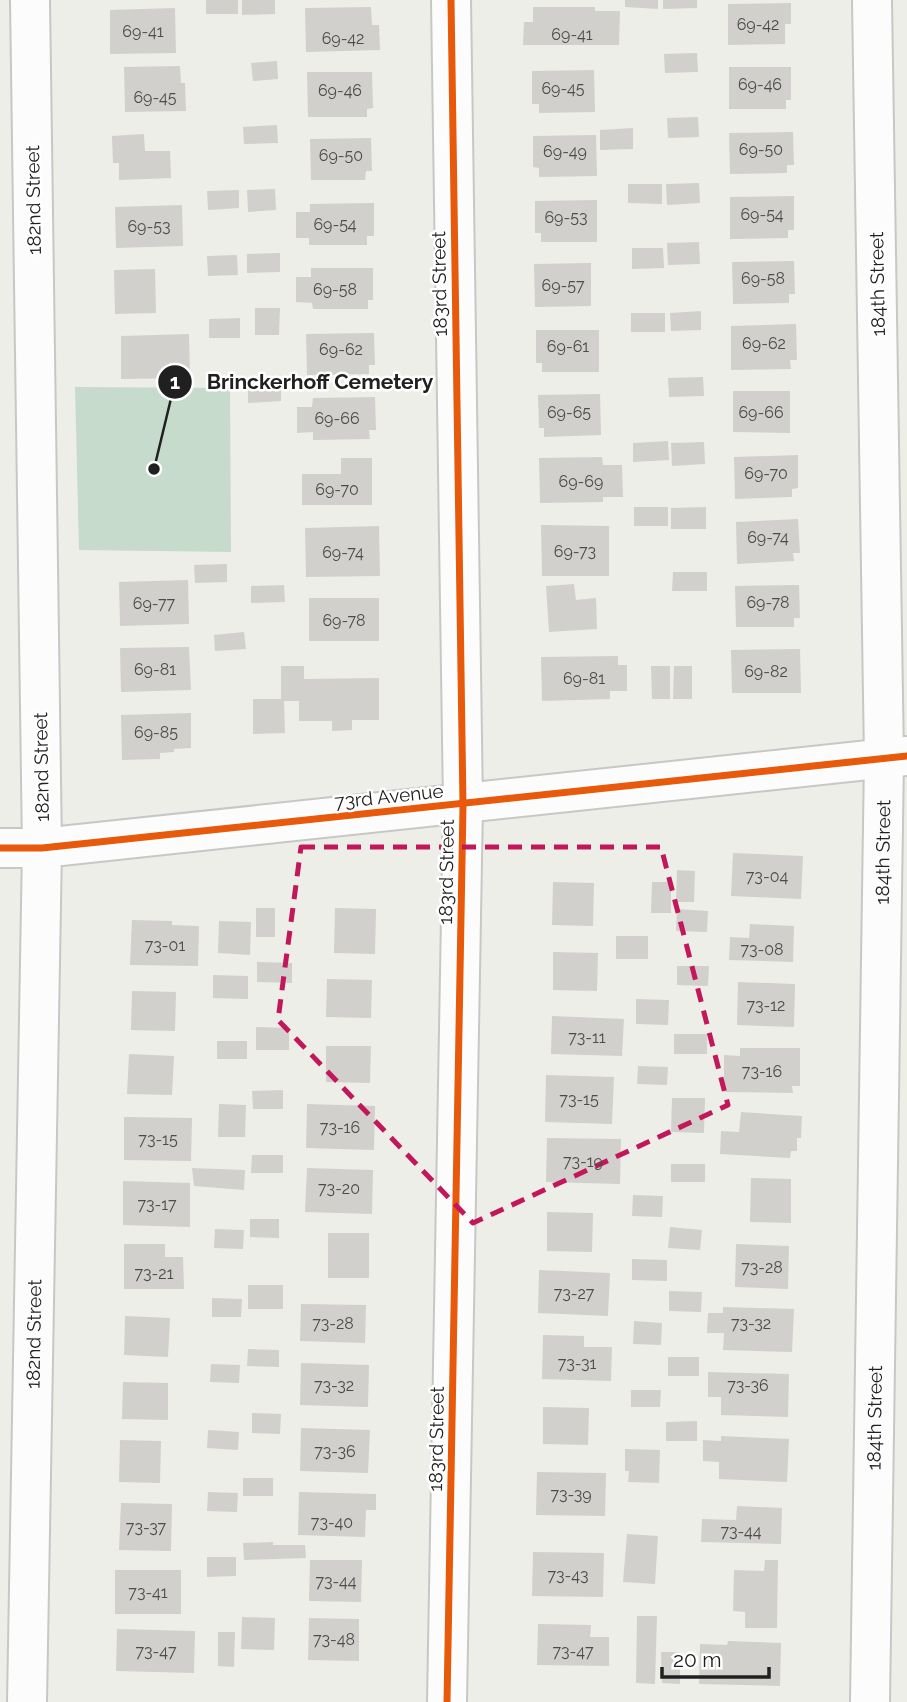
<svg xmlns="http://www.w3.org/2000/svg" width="907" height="1702" viewBox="0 0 907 1702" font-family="Raleway,sans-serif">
	<rect width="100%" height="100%" fill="#eeeee9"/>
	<!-- cemetery -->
	<polygon fill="#c6dbcc" points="75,387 230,388 231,552 79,550"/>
	<!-- building -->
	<g fill="#d1d0cc">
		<rect x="206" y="0" width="32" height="14"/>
		<polygon points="242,0 275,0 275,14 242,15"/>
		<polygon points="625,0 658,0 658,9 625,7"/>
		<polygon points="663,0 697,0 697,8 663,9"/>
		<polygon points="791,3 791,24 785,24 785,44 728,45 728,4"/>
		<polygon points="371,7 372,25 379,25 380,50 306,52 305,8"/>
		<polygon points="533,7 595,7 595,11 620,11 619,45 523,45 524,22 533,22"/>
		<polygon points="175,8 176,53 110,54 110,10"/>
		<polygon points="697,53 698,72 665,73 664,54"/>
		<polygon points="277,61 278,79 253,81 251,63"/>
		<polygon points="180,66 181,83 185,83 186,111 125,112 124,67"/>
		<polygon points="729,67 791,67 791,100 786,100 786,109 729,109"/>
		<polygon points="594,70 595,112 539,113 539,104 532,104 532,71"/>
		<polygon points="307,72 372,72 373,108 367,109 367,117 308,117"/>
		<polygon points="698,117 699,137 668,138 667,118"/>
		<polygon points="277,125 278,143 244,144 243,127"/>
		<polygon points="633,128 633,149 600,150 600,130"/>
		<polygon points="793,132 794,165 787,165 787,173 730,174 729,133"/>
		<polygon points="144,134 145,151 170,151 171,178 119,180 119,163 113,163 112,136"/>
		<polygon points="596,135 597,176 539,177 539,168 533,167 533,136"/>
		<polygon points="371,138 372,171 366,171 365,180 311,180 310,139"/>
		<polygon points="699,183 700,203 667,205 666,184"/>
		<polygon points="628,184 662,184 662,204 628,203"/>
		<polygon points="275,189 276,210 248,212 247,190"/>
		<polygon points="239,190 239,208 208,210 207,191"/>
		<polygon points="794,196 794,230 788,230 788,238 730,239 730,197"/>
		<polygon points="597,200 597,242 541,242 541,233 535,233 535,201"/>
		<polygon points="374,203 374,236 367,236 367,245 309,245 309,238 296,238 296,212 310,212 310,204"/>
		<polygon points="182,205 183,246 116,248 115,207"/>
		<polygon points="699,242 700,264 668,265 667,243"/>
		<polygon points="632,248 663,248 664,268 632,269"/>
		<polygon points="280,253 280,272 247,273 247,254"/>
		<polygon points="237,255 238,275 208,276 207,256"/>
		<polygon points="794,261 795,294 789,294 789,303 733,304 732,262"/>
		<polygon points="591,263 591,306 535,307 534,264"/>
		<polygon points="311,268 373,268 373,300 368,300 368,309 313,309 312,303 296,302 296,277 311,277"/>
		<polygon points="155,269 156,313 115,314 114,270"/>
		<polygon points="255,308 280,308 279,335 255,335"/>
		<polygon points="701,311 701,330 671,331 670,313"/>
		<rect x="631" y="313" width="34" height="19"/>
		<polygon points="240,318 240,338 209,338 209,319"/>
		<polygon points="796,324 797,360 790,360 791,369 731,370 731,326"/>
		<polygon points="536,330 599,330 599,372 542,372 542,363 536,363"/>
		<polygon points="374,333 375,365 369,365 369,374 307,375 306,334"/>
		<polygon points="189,334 190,378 121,379 121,336"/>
		<polygon points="703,377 704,396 669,397 668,378"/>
		<polygon points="248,384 281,384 281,401 248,403"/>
		<polygon points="733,391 790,391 790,433 733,432"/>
		<polygon points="600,394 601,435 544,437 544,428 539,428 538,395"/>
		<polygon points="375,397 376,430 369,430 370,439 313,440 313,432 297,433 297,407 312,407 313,398"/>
		<polygon points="668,441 669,460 633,462 633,443"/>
		<polygon points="704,442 705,464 672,466 671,443"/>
		<polygon points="798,455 798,488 792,489 792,497 735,499 734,457"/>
		<polygon points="602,457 603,465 622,465 623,497 603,497 603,502 540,503 539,458"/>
		<polygon points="341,458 372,458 372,505 302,505 302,474 341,474"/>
		<rect x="634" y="507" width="34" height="19"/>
		<polygon points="706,507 706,529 671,529 671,508"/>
		<polygon points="798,519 800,553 793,553 794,561 737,564 736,522"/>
		<polygon points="541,525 609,526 609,576 542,576"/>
		<polygon points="379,526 380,576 306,577 305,528"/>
		<polygon points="227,564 227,582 195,583 194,565"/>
		<polygon points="673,572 707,572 707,591 672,591"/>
		<polygon points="188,580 189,624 120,626 119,582"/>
		<polygon points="574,584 576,600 596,598 597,629 549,632 546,586"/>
		<polygon points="284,585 285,602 251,603 251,586"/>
		<polygon points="799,585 800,618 794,618 794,627 736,627 735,586"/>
		<rect x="309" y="598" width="70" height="43"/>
		<polygon points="244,632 246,649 215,651 214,635"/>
		<polygon points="189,647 191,690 121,692 120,648"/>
		<polygon points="800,649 801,693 732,693 731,650"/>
		<polygon points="618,656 618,665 627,665 627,691 610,691 610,699 542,701 541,657"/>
		<polygon points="281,666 304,666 304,679 379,678 379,720 352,720 352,730 332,731 332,721 299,721 299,701 284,701 285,733 253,734 253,699 281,699"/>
		<polygon points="651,666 670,666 670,699 652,699"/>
		<polygon points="674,666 692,666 692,699 673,699"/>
		<polygon points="191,713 191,748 174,749 174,752 160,753 160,759 122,760 121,715"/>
		<polygon points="733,853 803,856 801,899 731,896"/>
		<polygon points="677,870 695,871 694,902 676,902"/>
		<polygon points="553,882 594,883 593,926 552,925"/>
		<polygon points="652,882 671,882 671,913 651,913"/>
		<rect x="256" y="908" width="19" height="29"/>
		<polygon points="335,908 376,909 375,954 334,953"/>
		<polygon points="677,909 708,911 707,932 676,931"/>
		<polygon points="132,920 172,921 172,925 199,926 198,966 130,965"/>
		<polygon points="219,921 251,922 250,955 218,953"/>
		<polygon points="750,924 794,926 793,962 729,960 730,937 749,938"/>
		<rect x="616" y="936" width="32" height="23"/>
		<polygon points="553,952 598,953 597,991 553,990"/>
		<polygon points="257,962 292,963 292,983 257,982"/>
		<polygon points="677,966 709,966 708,986 677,985"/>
		<polygon points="213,975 248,976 248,999 213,998"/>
		<polygon points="327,979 372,980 371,1018 326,1017"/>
		<polygon points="738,982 795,984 794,1027 737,1025"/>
		<polygon points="132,991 176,992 175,1031 131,1030"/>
		<polygon points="636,999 669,1000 668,1025 636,1024"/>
		<polygon points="552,1016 624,1019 622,1056 551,1054"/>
		<polygon points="256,1027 289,1028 289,1050 256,1050"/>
		<rect x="674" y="1034" width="33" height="20"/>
		<rect x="217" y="1041" width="30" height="18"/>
		<polygon points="326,1046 371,1046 370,1083 326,1082"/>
		<polygon points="740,1048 800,1048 800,1086 792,1086 793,1093 724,1092 724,1055 740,1056"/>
		<polygon points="129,1054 174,1056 172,1095 127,1094"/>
		<polygon points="638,1066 668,1067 667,1085 637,1084"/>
		<polygon points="546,1075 614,1077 612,1124 545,1122"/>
		<polygon points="283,1090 283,1109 253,1109 252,1091"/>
		<polygon points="672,1098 705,1098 704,1133 671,1132"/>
		<polygon points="219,1104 246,1105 245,1137 218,1137"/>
		<polygon points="307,1104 375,1106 374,1150 306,1148"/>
		<polygon points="741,1112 802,1116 801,1138 797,1138 797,1151 791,1151 790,1158 720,1154 721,1131 739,1132"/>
		<polygon points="124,1117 192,1118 191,1161 124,1160"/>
		<polygon points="547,1138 621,1139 620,1184 546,1182"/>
		<polygon points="252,1155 283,1155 283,1173 251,1173"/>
		<rect x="671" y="1164" width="34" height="18"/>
		<polygon points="192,1168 245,1170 244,1190 194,1186"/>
		<polygon points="307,1168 373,1170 372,1214 305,1212"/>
		<polygon points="751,1178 791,1179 791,1223 750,1222"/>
		<polygon points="123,1181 190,1183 190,1227 123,1225"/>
		<polygon points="633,1195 663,1196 662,1217 632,1216"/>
		<polygon points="547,1212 593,1213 592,1252 547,1251"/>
		<polygon points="250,1219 279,1219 279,1238 250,1237"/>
		<polygon points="670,1227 702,1230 700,1250 668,1248"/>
		<polygon points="215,1229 244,1230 243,1249 214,1248"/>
		<rect x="328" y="1233" width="41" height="45"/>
		<polygon points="124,1244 165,1244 165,1257 183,1257 184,1289 124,1289"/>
		<polygon points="736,1244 789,1246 788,1289 735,1287"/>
		<polygon points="632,1259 667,1260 667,1281 632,1280"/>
		<polygon points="539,1270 610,1273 608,1316 538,1313"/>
		<rect x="248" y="1285" width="35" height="24"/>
		<polygon points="669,1291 702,1292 701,1312 669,1311"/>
		<polygon points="212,1298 242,1299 241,1317 212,1317"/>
		<polygon points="301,1304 366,1305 365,1343 300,1341"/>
		<polygon points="723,1307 794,1309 792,1352 723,1350 724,1333 707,1333 708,1313 723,1313"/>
		<polygon points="125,1316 170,1318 168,1357 124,1355"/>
		<polygon points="634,1321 662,1323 661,1345 633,1344"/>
		<polygon points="543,1335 584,1336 584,1347 612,1347 611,1381 542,1379"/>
		<polygon points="248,1349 279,1350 279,1367 247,1366"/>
		<rect x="668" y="1357" width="31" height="19"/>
		<polygon points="301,1363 369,1365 368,1407 300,1405"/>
		<polygon points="211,1364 240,1365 239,1383 210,1382"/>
		<polygon points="708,1372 789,1374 788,1417 721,1415 721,1397 708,1397"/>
		<polygon points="123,1382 168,1383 168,1420 122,1419"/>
		<polygon points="631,1390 661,1390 660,1407 631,1407"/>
		<polygon points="543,1407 589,1408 588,1445 543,1444"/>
		<polygon points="252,1413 281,1414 280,1434 252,1433"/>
		<polygon points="697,1421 697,1441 666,1441 666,1422"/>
		<polygon points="301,1428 370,1430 368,1473 300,1471"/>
		<polygon points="208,1430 239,1432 238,1450 207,1448"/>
		<polygon points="721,1436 789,1439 787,1482 719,1479 719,1462 703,1461 703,1440 721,1441"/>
		<polygon points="120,1440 161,1441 160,1483 119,1482"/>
		<polygon points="625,1449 660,1450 659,1483 628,1482 629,1471 625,1471"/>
		<polygon points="537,1472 606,1473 605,1516 536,1515"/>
		<rect x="243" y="1478" width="30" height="18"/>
		<polygon points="208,1492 238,1493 237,1512 207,1511"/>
		<polygon points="299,1492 376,1494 376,1510 366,1510 365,1537 298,1535"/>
		<polygon points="121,1503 172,1504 171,1551 119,1550"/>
		<polygon points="737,1506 782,1508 781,1544 701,1542 702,1519 736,1520"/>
		<polygon points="627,1534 658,1536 655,1584 623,1582"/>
		<polygon points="273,1542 273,1545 305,1545 306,1558 244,1560 243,1543"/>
		<polygon points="533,1552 604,1553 603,1597 532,1596"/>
		<polygon points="207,1557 236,1557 236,1576 207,1577"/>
		<polygon points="310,1560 362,1560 361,1602 309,1601"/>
		<polygon points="765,1560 778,1560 777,1628 745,1628 745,1612 733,1611 734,1570 764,1571"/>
		<rect x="115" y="1570" width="66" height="44"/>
		<polygon points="637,1616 657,1616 655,1684 636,1683"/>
		<polygon points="242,1617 275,1618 274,1650 241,1649"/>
		<polygon points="309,1618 359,1619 359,1661 308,1660"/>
		<polygon points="538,1624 591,1625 590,1637 609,1637 609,1666 537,1665"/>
		<polygon points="117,1629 195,1631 194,1673 116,1671"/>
		<polygon points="218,1632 235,1632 234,1667 218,1666"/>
		<polygon points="728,1641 781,1643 780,1686 699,1684 700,1644 727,1645"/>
		<polygon points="661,1652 680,1652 680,1684 662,1683"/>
	</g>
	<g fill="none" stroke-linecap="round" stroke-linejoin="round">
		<defs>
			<g id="minor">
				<polyline points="0,848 42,848 907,756"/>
				<path id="s1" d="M 27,1702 L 42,848 L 30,0"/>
				<polyline points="447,1702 463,805 451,0"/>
				<path id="s2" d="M 870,1702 L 884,758 L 872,0"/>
			</g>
		</defs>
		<!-- minor casing -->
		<use href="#minor" stroke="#c7c7c5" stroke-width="42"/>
		<!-- minor -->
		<use href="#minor" stroke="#fcfcfc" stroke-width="38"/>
		<defs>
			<g id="cycleway">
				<polyline points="0,848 42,848 907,756"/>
				<polyline points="447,1702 463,805 451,0"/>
			</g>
		</defs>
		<!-- cycleway casing -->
		<use href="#cycleway" stroke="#fff" stroke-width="11"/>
		<!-- cycleway -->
		<use href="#cycleway" stroke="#e8590c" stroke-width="7"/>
	</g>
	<!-- marked area -->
	<path fill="none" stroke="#c2185b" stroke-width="5" stroke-dasharray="14 9" stroke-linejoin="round" d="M 301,847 L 661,847 L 728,1105 L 473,1223 L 278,1020 Z"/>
	<g text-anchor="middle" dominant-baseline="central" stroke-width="5" stroke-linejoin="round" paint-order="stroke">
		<!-- number labels -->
		<g font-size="16" fill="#4c4c4b">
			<text x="758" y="24">69-42</text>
			<text x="143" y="31">69-41</text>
			<text x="572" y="34">69-41</text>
			<text x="343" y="38">69-42</text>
			<text x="760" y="84">69-46</text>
			<text x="563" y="88">69-45</text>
			<text x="340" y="90">69-46</text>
			<text x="155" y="97">69-45</text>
			<text x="761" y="149">69-50</text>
			<text x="565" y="151">69-49</text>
			<text x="341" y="155">69-50</text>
			<text x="762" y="214">69-54</text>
			<text x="566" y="217">69-53</text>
			<text x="335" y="224">69-54</text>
			<text x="149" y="226">69-53</text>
			<text x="763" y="278">69-58</text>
			<text x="563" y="285">69-57</text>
			<text x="335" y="289">69-58</text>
			<text x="764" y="343">69-62</text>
			<text x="568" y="346">69-61</text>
			<text x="341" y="349">69-62</text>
			<text x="569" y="412">69-65</text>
			<text x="761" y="412">69-66</text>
			<text x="337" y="418">69-66</text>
			<text x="766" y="473">69-70</text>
			<text x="581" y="481">69-69</text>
			<text x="337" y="489">69-70</text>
			<text x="768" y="537">69-74</text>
			<text x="575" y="551">69-73</text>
			<text x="343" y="552">69-74</text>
			<text x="768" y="602">69-78</text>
			<text x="154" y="603">69-77</text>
			<text x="344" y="620">69-78</text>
			<text x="155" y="669">69-81</text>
			<text x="766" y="671">69-82</text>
			<text x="584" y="678">69-81</text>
			<text x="156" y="732">69-85</text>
			<text x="767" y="876">73-04</text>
			<text x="165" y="945">73-01</text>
			<text x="762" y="949">73-08</text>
			<text x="766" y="1005">73-12</text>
			<text x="587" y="1037">73-11</text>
			<text x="762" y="1071">73-16</text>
			<text x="579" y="1099">73-15</text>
			<text x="340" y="1127">73-16</text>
			<text x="158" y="1139">73-15</text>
			<text x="583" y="1161">73-19</text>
			<text x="339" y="1188">73-20</text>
			<text x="157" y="1204">73-17</text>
			<text x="762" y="1267">73-28</text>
			<text x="154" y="1273">73-21</text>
			<text x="574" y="1293">73-27</text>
			<text x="333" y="1323">73-28</text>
			<text x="751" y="1323">73-32</text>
			<text x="577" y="1363">73-31</text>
			<text x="334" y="1385">73-32</text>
			<text x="748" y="1385">73-36</text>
			<text x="335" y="1451">73-36</text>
			<text x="571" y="1494">73-39</text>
			<text x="332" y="1522">73-40</text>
			<text x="146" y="1527">73-37</text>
			<text x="741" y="1531">73-44</text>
			<text x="568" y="1575">73-43</text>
			<text x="336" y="1581">73-44</text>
			<text x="148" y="1592">73-41</text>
			<text x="334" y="1639">73-48</text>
			<text x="156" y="1651">73-47</text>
			<text x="573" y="1651">73-47</text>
		</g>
		<!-- street labels -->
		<g font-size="19" fill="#202020" stroke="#fff">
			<text transform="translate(33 200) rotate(-91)">182nd Street</text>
			<text transform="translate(439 284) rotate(-91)">183rd Street</text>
			<text transform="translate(877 284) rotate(-91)">184th Street</text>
			<text transform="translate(41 767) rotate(-91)">182nd Street</text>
			<text transform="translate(389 796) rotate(-6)">73rd Avenue</text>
			<text stroke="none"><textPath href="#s2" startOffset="850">184th Street</textPath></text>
			<text transform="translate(446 872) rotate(-89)">183rd Street</text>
			<text stroke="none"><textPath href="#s1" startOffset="368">182nd Street</textPath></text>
			<text stroke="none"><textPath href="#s2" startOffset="284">184th Street</textPath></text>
			<text transform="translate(436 1439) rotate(-89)">183rd Street</text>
		</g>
	</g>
	<!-- callouts -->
	<path fill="none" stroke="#202020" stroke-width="2.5" d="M154 469L175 382"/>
	<g fill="#202020" stroke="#fff" stroke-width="2.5">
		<circle cx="154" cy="469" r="7"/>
		<circle cx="175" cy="382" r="18"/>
	</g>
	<g font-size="21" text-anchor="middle" font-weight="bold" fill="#fff">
		<text x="175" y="389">1</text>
	</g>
	<g font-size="21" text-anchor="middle" font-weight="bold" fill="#202020" stroke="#fff" stroke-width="5" stroke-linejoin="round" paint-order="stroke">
		<text x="320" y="389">Brinckerhoff Cemetery</text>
	</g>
	<!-- scale -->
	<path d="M662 1667v10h107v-10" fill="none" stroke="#202020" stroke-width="3.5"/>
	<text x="673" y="1667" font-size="21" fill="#202020" stroke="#ffffff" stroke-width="5" paint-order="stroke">20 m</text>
</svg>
